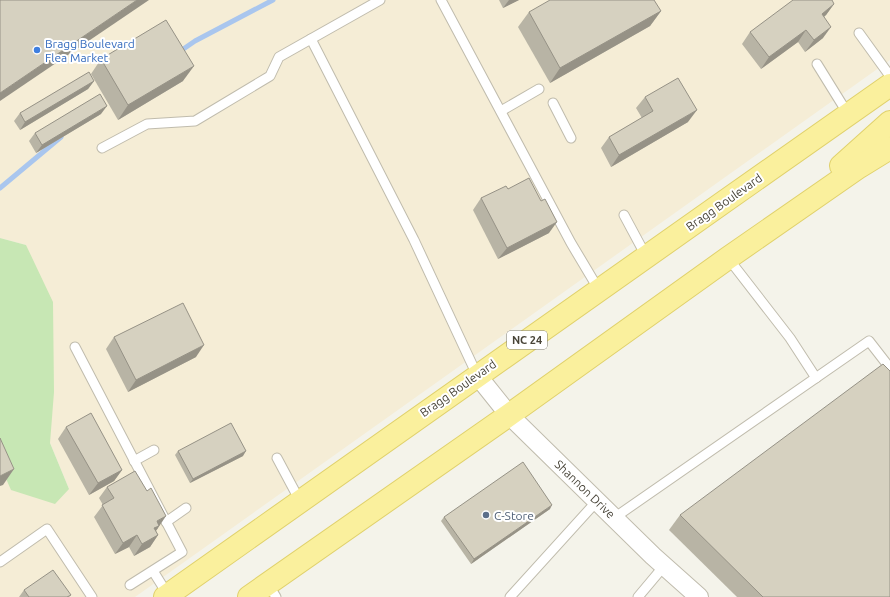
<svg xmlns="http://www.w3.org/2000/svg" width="890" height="597" viewBox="0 0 890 597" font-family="Ubuntu,sans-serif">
	<rect width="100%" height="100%" fill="#f4f3ea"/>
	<!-- commercial -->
	<polygon fill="#f5edd6" points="0,0 890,0 890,60 135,597 0,597 0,465 69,489 50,443 26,245 0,238"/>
	<!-- green -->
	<polygon fill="#c7e7b4" points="0,238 26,245 53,302 54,392 50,443 69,489 55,504 11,490 0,465"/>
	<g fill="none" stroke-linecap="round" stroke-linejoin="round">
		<!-- stream -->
		<g stroke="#a9c6ee" stroke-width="5">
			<polyline points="179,52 195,41 273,0"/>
			<polyline points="0,188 61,137"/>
		</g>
		<defs>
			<g id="lane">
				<polyline points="441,0 571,243 599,290"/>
				<polyline points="859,33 890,76"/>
				<polyline points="311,39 414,240 477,375"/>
				<polyline points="817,64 848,114"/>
				<polyline points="553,103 571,138"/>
				<polyline points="501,111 539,89"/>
				<polyline points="102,148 147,124 195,121 270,76 279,57 380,0"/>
				<polyline points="624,215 646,256"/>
				<polyline points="728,258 790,338 816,378"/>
				<polyline points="75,347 182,552 130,585"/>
				<polyline points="277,458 300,501"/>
				<polyline points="134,461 154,450"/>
				<polyline points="614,518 869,341 890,368"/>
				<polyline points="166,522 186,508"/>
				<polyline points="0,562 47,529 92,597"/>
				<polyline points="153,571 168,595"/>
				<polyline points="268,584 276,597"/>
				<polyline points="510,597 597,501"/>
				<polyline points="638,597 664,566"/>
			</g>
			<polyline id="street" points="477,375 509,415 653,556 699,597"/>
			<g id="primary">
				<polyline points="841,166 890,122"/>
				<path d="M 165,597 C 407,426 648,255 890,85"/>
				<polyline points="249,597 509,415 728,258 859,167 890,148"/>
			</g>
		</defs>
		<!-- lane casing -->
		<use href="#lane" stroke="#c0bcad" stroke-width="11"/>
		<!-- street casing -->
		<use href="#street" stroke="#c0bcad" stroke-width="20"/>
		<!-- primary casing -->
		<use href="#primary" stroke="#e0d16c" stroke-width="24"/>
		<!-- lane -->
		<use href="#lane" stroke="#fff" stroke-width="9"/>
		<!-- street -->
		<use href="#street" stroke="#fff" stroke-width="18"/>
		<!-- primary -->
		<use href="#primary" stroke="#faf09d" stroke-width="22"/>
	</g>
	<!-- wall -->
	<g fill="#b8b4a5">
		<polygon points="499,0 519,0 503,8"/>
		<polygon points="834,4 826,15 824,17 823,38 805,52 798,42 761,69 742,44 750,32"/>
		<polygon points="661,11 650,26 550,83 518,27 529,12"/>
		<polygon points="101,59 183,81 118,120 91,74"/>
		<polygon points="94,81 88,89 20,130 14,121 20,113"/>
		<polygon points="645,97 688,122 611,167 601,148 609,137 642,118 636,108"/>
		<polygon points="101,114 36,153 29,141 35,133"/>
		<polygon points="508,189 549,233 498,259 473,210 481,198"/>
		<polygon points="114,337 196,357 128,392 106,349"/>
		<polygon points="66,427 122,470 114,481 89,495 58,439"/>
		<polygon points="178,451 243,456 190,483 175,455"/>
		<polygon points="107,487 158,528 156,531 158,535 150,547 134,556 129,547 115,554 94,517 103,505 99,498"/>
		<polygon points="550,509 471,564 441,521 444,517"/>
		<polygon points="680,515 890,597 737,597 669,530"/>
		<polygon points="24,590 71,595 69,597 19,597"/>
	</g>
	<!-- shaded-wall -->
	<g fill="#969286">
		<polygon points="137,0 149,0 0,101 0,93"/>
		<polygon points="509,0 519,0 503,8"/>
		<polygon points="834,4 826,15 813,25 822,14"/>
		<polygon points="661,11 650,26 550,83 560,68"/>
		<polygon points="831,27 823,38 805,52 814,40"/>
		<polygon points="806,30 798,42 761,69 769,57"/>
		<polygon points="194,66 183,81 118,120 128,105"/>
		<polygon points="94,81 88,89 20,130 25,122"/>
		<polygon points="107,106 101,114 36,153 42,145"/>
		<polygon points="697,110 688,122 611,167 619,155"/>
		<polygon points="557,222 549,233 498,259 507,248"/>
		<polygon points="204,345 196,357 128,392 136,380"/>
		<polygon points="246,451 243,456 190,483 193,479"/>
		<polygon points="14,469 3,485 0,486 0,476"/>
		<polygon points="122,470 114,481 89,495 98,483"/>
		<polygon points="552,505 550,509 471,564 474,559"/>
		<polygon points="166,516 158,528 151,537 157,521"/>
		<polygon points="137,535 129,547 115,554 123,543"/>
		<polygon points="158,535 150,547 134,556 142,544"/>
	</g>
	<!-- building -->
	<g fill="#d6d1c0" stroke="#969286">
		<polygon points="0,0 137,0 0,93"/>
		<polygon points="550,0 654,0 661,11 560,68 529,12"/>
		<polygon points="793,0 832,0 834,4 822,14 831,27 814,40 806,30 769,57 750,32"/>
		<polygon points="166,20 194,66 128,105 101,59"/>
		<polygon points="89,72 94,81 25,122 20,113"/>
		<polygon points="678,78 697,110 619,155 609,137 653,111 645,97"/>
		<polygon points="100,94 107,106 42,145 35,133"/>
		<polygon points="529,178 541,201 545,199 557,222 507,248 481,198 506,186 508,189"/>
		<polygon points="183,303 204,345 136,380 114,337"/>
		<polygon points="883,364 890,371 890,597 763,597 680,515"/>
		<polygon points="91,413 122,470 98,483 66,427"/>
		<polygon points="231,423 246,451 193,479 178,451"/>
		<polygon points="0,438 14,469 0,476"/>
		<polygon points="523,462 552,505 474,559 444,517"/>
		<polygon points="135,471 147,491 151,488 166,516 157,521 159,526 154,528 158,535 142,544 137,535 123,543 102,505 114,498 107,487"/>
		<polygon points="53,570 71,595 67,597 29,597 24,590"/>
	</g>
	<!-- markers -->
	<circle fill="#3f7fe0" stroke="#fff" stroke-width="1.5" cx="37" cy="50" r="4"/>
	<circle fill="#5c6f8a" stroke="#fff" stroke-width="1.5" cx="486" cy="515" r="4"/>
	<g text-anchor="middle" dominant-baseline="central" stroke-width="4" stroke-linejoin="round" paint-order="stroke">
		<!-- shield labels -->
		<rect fill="#fff" stroke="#7f7c74" stroke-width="1" x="507" y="331" width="40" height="18" rx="3"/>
		<g font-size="11" font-weight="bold" fill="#484438">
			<text x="527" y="340">NC 24</text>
		</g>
		<!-- shop labels -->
		<g font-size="12" fill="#366cbe" stroke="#fff" text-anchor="start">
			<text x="45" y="43">Bragg Boulevard<tspan x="45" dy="14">Flea Market</tspan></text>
		</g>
		<!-- street labels -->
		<g font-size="12" fill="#484438" stroke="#fff">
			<text transform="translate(724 202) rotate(-35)">Bragg Boulevard</text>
			<text transform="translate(458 388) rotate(-35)">Bragg Boulevard</text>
			<text transform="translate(585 489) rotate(44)">Shannon Drive</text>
		</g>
		<!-- service labels -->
		<g font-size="12" fill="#4e5e75" stroke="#fff" text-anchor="start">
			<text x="494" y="515">C-Store</text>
		</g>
	</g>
</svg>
